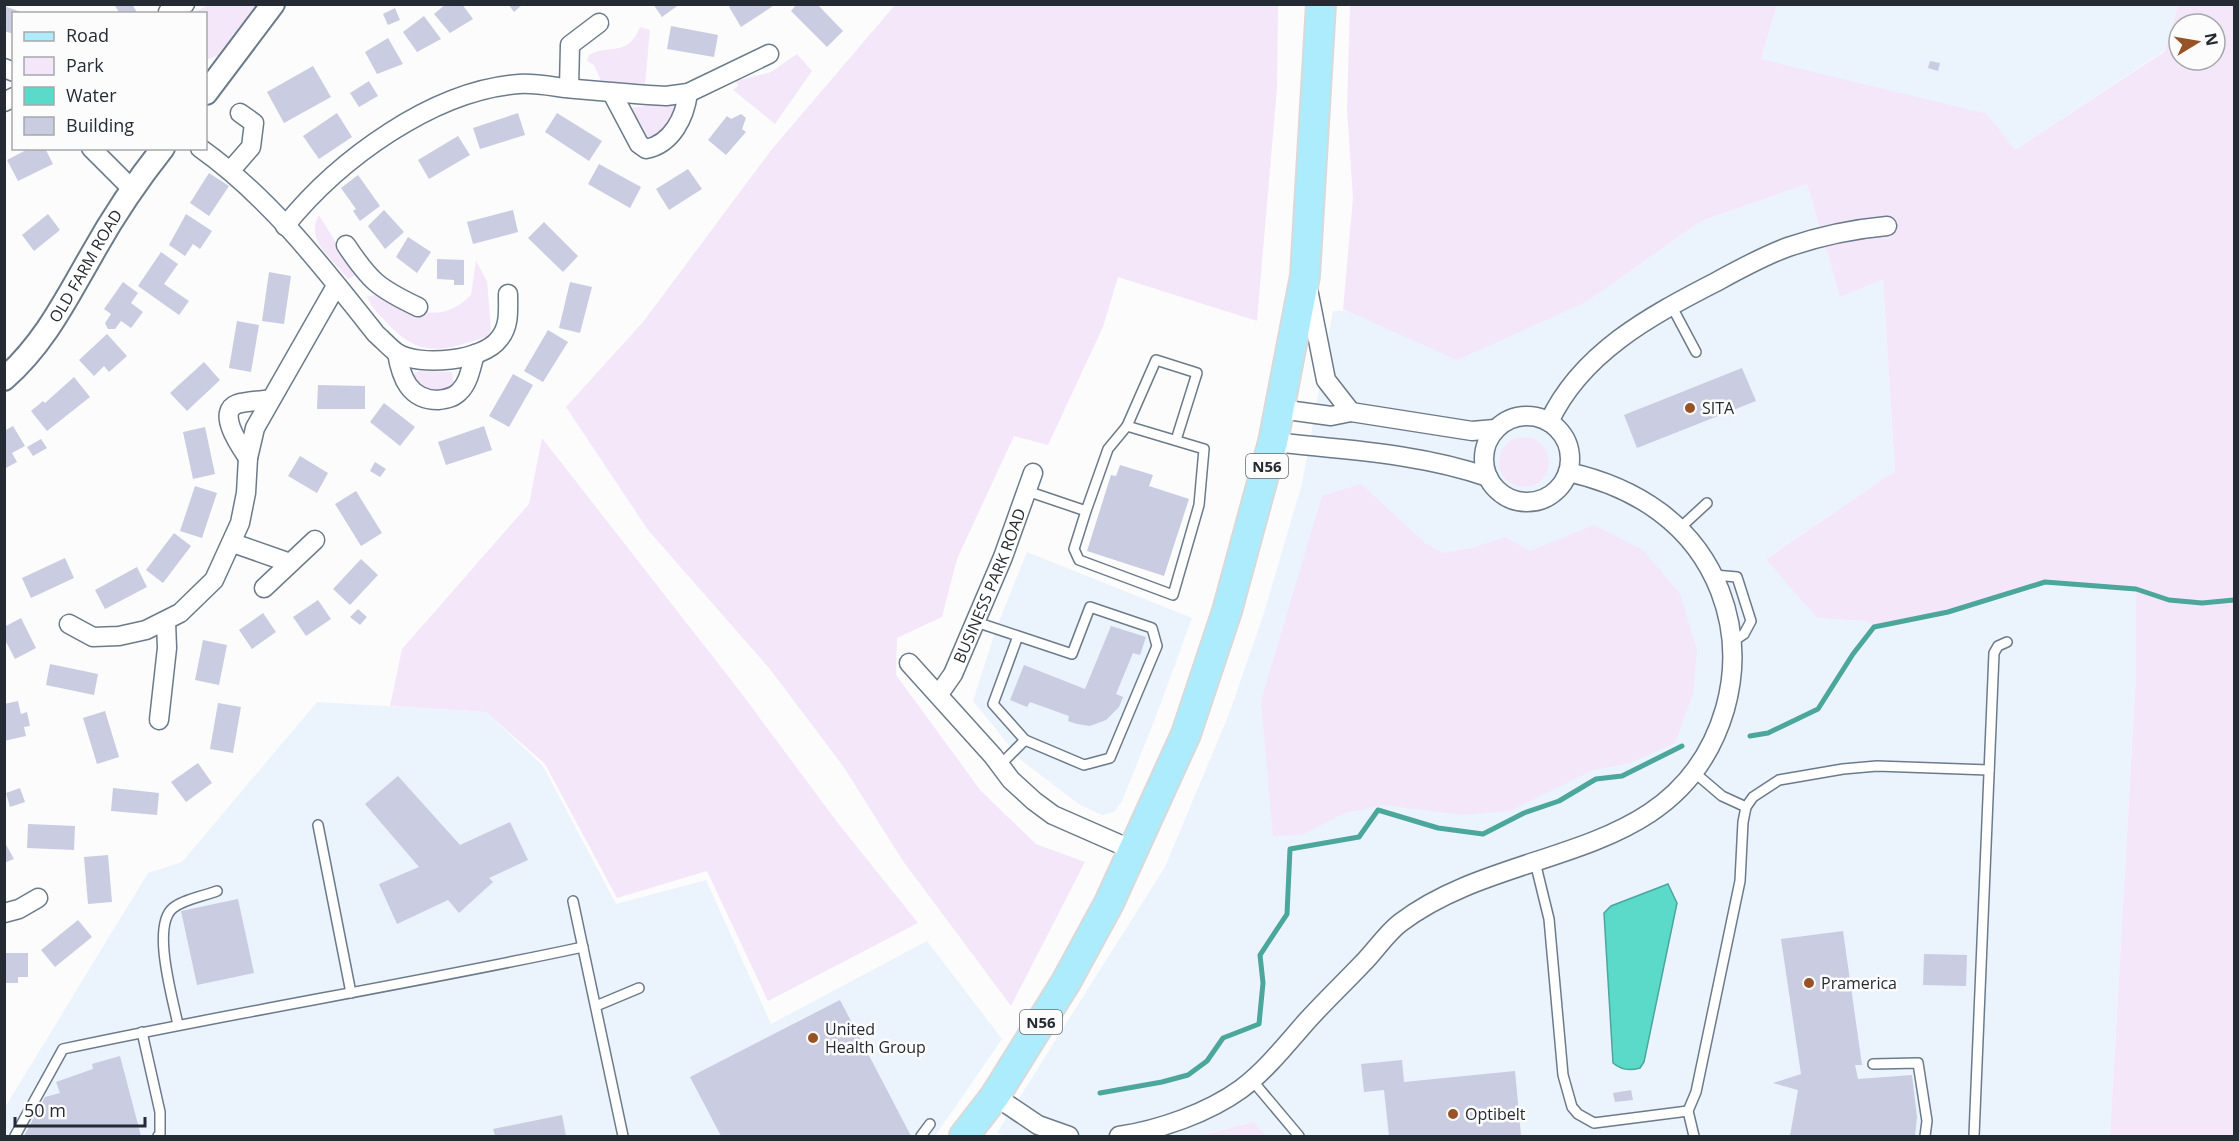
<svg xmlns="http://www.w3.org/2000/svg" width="2239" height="1141" viewBox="0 0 2239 1141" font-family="'Open Sans',sans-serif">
	<rect width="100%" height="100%" fill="#fcfcfc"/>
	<!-- built -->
	<g fill="#ebf3fd">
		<polygon points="1777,5 2178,5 2165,50 2015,150 1761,59"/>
		<polygon points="1807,184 1840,297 1883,278 1895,471 1767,558 1817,618 1866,621 1874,627 1948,612 2045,582 2136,589 2136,674 2110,1136 1267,1136 1252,1122 1199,1136 1009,1136 997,1133 1165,867 1229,714 1263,616 1302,484 1333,311 1588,301 1701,221"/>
		<polygon points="1027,552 1192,618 1155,719 1122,801 1114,812 1102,815 1080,805 1021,760 973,701 996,629"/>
		<polygon points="317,702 486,712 543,766 616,904 706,880 771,1024 927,941 1002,1039 935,1136 5,1136 4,1109 148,873 182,862"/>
	</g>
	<!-- green -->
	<g fill="#f4e7fa" fill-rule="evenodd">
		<polygon points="209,5 262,5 224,54 208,59 206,55 206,14 190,14"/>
		<polygon points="895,5 1278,5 1277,87 1257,321 1118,277 1103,327 1048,445 1014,436 957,559 942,617 897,638 896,675 981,791 1036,844 1085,862 1011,1006 903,861 843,766 769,668 648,530 566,407 643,322 772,149"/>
		<path d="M 1350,5 L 1777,5 L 1761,59 L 1987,114 L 2015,150 L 2165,51 L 2178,5 L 2234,5 L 2234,1136 L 2110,1136 L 2136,674 L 2136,589 L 2045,582 L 1948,612 L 1874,627 L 1866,621 L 1817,618 L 1766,559 L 1895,471 L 1883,279 L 1840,297 L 1807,184 L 1701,221 L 1588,301 L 1457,360 L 1343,309 L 1353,198 L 1347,110 ZM 2179,24 L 2215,24 L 2215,60 L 2179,60 Z"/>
		<path d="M 640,27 L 650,30 L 645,84 L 601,81 L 594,65 L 587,61 L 589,55 C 610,43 628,58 640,27 Z"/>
		<polygon points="797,54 812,71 775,124 733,90 738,86 736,81 771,72"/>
		<path d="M 662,103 L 676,105 C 672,123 663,132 648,141 L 631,108 Z"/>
		<path d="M 319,215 L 356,275 L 348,279 C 333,259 304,241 319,215 Z"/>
		<path d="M 476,261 L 487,281 L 491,331 L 486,337 C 444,351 420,359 387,323 C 380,315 372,308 367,297 C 393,285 428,339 471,295 Z"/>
		<polygon points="420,371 452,372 454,389 445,395 426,391 413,380 413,374"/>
		<circle cx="1524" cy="462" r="25"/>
		<polygon points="542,438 742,694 837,822 918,923 768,1001 707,871 617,898 545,764 486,712 390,706 402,649 529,504"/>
		<polygon points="1361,484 1425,543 1443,553 1472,548 1505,537 1530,551 1594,525 1643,550 1680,594 1697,650 1693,694 1675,743 1630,763 1593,770 1510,811 1462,815 1383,805 1345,813 1302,835 1273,836 1261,701 1322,496"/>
		<polygon points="1253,1122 1267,1136 1199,1136"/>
	</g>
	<!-- water -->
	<path fill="#5bdaca" stroke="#4ba69c" stroke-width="1.5" d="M 1668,884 L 1677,903 L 1644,1062 L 1640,1068 C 1630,1071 1621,1070 1613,1063 L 1604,913 L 1611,906 Z"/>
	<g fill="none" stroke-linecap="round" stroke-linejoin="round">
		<!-- stream -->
		<g stroke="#4ba69c" stroke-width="5">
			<polyline points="1750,736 1768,733 1818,709 1853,654 1874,627 1948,612 2045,582 2136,589 2169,600 2202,603 2234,600"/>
			<polyline points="1100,1093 1162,1082 1188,1075 1207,1061 1223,1038 1259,1024 1263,983 1260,955 1287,914 1290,849 1359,837 1378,810 1438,828 1483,834 1524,813 1559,801 1596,779 1622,776 1682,746"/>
		</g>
	</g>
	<!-- building -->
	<g fill="#cacce1">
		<polygon points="114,4 132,4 138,14 120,14"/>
		<polygon points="446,4 462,4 473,19 450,33 434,14"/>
		<polygon points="508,4 523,4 514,12"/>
		<polygon points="653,4 680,4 662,17"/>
		<polygon points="733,4 776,4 741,27 729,7"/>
		<polygon points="797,4 817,4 843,31 827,47 791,11"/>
		<polygon points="4,6 24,13 14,14 14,34 4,31"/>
		<polygon points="395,8 400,20 388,25 383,14"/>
		<polygon points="424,16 441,39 417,52 403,32"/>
		<polygon points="671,26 718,35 714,57 667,49"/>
		<polygon points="388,38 403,64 377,74 365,52"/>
		<polygon points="1930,61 1940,63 1938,71 1928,68"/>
		<polygon points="313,66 331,97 284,123 267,92"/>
		<polygon points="369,81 378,96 359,107 350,93"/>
		<polygon points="337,113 352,137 319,159 303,136"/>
		<polygon points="518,113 525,135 480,149 473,128"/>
		<polygon points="557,113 602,141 589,161 545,132"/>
		<polygon points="741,114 746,118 742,129 746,132 726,155 708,140 727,116 731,119"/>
		<polygon points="458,136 470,155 429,179 418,160"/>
		<polygon points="30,148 45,148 53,164 18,181 7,160"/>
		<polygon points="599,164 641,187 630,208 588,184"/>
		<polygon points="688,169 702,189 669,210 656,189"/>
		<polygon points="209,173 229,186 209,216 190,203"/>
		<polygon points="358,175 380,206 360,221 353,211 356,209 341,188"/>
		<polygon points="384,210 404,232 385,249 368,226"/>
		<polygon points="513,210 518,232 473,244 467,222"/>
		<polygon points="48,214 60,230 34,251 22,235"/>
		<polygon points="186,214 212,231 200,249 193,244 185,256 169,245"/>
		<polygon points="544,222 578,256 563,272 528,238"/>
		<polygon points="408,237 431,252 417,273 396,257"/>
		<polygon points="161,252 178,264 164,284 189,301 179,315 138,286"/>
		<polygon points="437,259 464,260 464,285 454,285 454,280 437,279"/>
		<polygon points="269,272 291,276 284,324 262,321"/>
		<polygon points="123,282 138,293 131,303 143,312 131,328 121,321 115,329 108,329 105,323 111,314 104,309"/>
		<polygon points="570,282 592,287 580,333 559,328"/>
		<polygon points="237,321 259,325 251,372 229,368"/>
		<polygon points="548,330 568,342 543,382 524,371"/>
		<polygon points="107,334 127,356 109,372 104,366 94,376 79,360"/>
		<polygon points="204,362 220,380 187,411 170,393"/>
		<polygon points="1742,368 1756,401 1637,448 1624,415"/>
		<polygon points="513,374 533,385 509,427 489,416"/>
		<polygon points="74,377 90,397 47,431 31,411 43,401 45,403"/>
		<polygon points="318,385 365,386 365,409 317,409"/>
		<polygon points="384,403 415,427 400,446 370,422"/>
		<polygon points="13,426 25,446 12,453 17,462 4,469 4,431"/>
		<polygon points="484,426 492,450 446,465 438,442"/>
		<polygon points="205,427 215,474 193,479 183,432"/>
		<polygon points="41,439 47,448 33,456 27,447"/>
		<polygon points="300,456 328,473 317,493 288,476"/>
		<polygon points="375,462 386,469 380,477 370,471"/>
		<polygon points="1120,465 1153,475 1149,486 1189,499 1164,576 1087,551 1111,475 1116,476"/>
		<polygon points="195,486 217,493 202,538 180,531"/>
		<polygon points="356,491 382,533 361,546 335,504"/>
		<polygon points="174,533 191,546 163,583 146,570"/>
		<polygon points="65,558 74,578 31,598 22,578"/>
		<polygon points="361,559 378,575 350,605 333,589"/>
		<polygon points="137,567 147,587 105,609 95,590"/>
		<polygon points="318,600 331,619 306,636 293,617"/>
		<polygon points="358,609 367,617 360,625 350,617"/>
		<polygon points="263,613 276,632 252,649 239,630"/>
		<polygon points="21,618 36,648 15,659 4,638 4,627"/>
		<polygon points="1111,626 1146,637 1140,655 1133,653 1116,694 1123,697 1119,707 1106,720 1090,726 1077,724 1068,721 1069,716 1030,702 1027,707 1010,700 1024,665 1085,689"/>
		<polygon points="203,640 227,645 219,685 195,680"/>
		<polygon points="50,664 98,674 94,695 46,685"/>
		<polygon points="18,701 21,714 27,712 30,726 24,727 26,736 4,741 4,704"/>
		<polygon points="218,703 241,707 233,753 210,749"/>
		<polygon points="105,711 119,757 97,764 83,718"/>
		<polygon points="198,763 212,783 186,802 171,782"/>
		<polygon points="398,776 460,845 510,822 528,860 489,878 493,882 459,913 448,900 397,924 379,884 419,867 365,804"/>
		<polygon points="20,788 25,802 10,807 6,793"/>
		<polygon points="113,788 159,793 157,815 111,811"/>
		<polygon points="28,824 75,826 74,850 27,848"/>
		<polygon points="4,841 14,859 4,863"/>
		<polygon points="108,855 112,902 88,904 84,857"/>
		<polygon points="238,899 254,973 197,985 181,911"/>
		<polygon points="78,920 92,937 55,967 41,950"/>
		<polygon points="1843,931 1862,1065 1855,1065 1858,1079 1912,1075 1917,1117 1915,1136 1790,1136 1798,1090 1773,1083 1801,1074 1781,939"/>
		<polygon points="4,953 28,953 28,977 18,977 18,983 5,983"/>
		<polygon points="1924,954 1967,955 1966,986 1923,985"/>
		<polygon points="840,1000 911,1136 721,1136 690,1077"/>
		<polygon points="120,1056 141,1136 24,1136 45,1097 60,1093 56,1082 93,1069 92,1064"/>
		<polygon points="1402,1060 1404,1082 1515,1071 1521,1136 1389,1136 1384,1090 1364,1092 1361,1064"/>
		<polygon points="1631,1090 1633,1100 1615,1102 1613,1093"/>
		<polygon points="562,1115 566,1136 495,1136 493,1129"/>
	</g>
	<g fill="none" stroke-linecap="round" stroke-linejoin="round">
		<defs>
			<g id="service">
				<polyline points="1671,305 1696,352"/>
				<polyline points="1127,426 1156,360 1197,373 1176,440"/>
				<polyline points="1027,491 1086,511 1074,549 1079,560 1173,595 1199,505 1204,449 1127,426 1108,449 1086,511"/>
				<polyline points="1681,527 1707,503"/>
				<polyline points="1714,575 1737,577 1751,621 1744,634 1732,642"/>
				<polyline points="976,622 1018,636 993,704 1025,740 1084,765 1110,758 1157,646 1152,628 1090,607 1072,654 1018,636"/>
				<polyline points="1000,765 1025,740"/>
				<polyline points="1695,773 1722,796 1746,807"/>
				<polyline points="318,825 351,993"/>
				<polyline points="1535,862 1549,919 1563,1075 1572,1107 1578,1114 1594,1123 1688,1111"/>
				<polyline points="573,901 623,1136"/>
				<polyline points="596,1006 639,988"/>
				<path d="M 178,1025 C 173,999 151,926 173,908 C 184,899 204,896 217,891"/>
				<polyline points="142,1032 160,1112 160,1134 158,1136"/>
				<polyline points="1873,1064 1918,1063 1927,1121 1925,1136"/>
				<polyline points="1251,1079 1299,1136"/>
				<path d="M 15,1136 L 63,1049 C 236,1012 410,984 583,947"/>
				<polyline points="921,1136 930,1124"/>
				<polyline points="1694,1136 1688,1111 1696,1092 1740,881 1743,822 1746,807 1753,797 1779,780 1843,769 1877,766 1989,770"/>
				<polyline points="1974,1136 1994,653 1998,646 2007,642"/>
			</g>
			<g id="minor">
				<polyline points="168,12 185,4"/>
				<polyline points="4,68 14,72"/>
				<polyline points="569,88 570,45 599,23"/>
				<path d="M 612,93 L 639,144 L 646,149 C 672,144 685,117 688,93"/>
				<polyline points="4,102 14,97"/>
				<polyline points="91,148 132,189"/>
				<path d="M 200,148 C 269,197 323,267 376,334 C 383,340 390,348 397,353 C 420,367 483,361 499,339 C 510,326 508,310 508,294"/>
				<polyline points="231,170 251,147 254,123 240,113"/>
				<path d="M 285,226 C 338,160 433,90 519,84 C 534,83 550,86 565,88 C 599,91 632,94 666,96 L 688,93 L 769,54"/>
				<path d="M 346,245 C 370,281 378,288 418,307"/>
				<polyline points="1308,289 1326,380 1351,412"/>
				<path d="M 397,353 C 401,377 409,400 438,400 C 446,399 453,398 459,392 C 469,383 471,367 475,354"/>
				<polyline points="1280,409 1331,416 1351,412 1472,431 1495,429"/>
				<circle cx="1527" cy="459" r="43"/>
				<path d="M 1549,422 C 1581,353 1650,316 1714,283 C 1738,270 1763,256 1788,247 C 1820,236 1854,229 1887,226"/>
				<path d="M 1273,442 C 1345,450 1419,453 1488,477"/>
				<path d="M 248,458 C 240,446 216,412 237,404 C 247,401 260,401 270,399"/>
				<polyline points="233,543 290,563"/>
				<polyline points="264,588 315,540"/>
				<polyline points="69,624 93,637 119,636 146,630 180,613 214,580 240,523 246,493 248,458 255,428 336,286"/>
				<polyline points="909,663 993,756 1011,780 1034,801 1053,815 1135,851"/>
				<path id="s1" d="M 939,694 L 953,674 L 1003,557 L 1033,473"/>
				<polyline points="159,720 167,648 166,622"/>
				<polyline points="4,913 19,909 38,898"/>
				<polyline points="995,1096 1038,1125 1069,1136"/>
				<path d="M 1119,1136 C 1159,1130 1208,1113 1241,1089 C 1265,1071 1286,1045 1306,1022 C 1324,1002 1344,983 1363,963 C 1375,951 1386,934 1400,923 C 1509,840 1679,867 1725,709 C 1736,670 1735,630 1720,591 C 1694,524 1636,487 1568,472"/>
			</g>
			<g id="tertiary">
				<polyline points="206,93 273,4"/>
				<path id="s2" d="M 4,379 C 44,344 65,301 91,256 C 112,218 136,182 163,148"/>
			</g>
			<polyline id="primary" points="964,1136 995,1096 1066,982 1109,903 1186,734 1227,611 1273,442 1305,276 1321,4"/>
		</defs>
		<!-- service casing -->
		<use href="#service" stroke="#6c7b8a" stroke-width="12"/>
		<!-- minor casing -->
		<use href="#minor" stroke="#6c7b8a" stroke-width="21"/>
		<!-- tertiary casing -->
		<use href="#tertiary" stroke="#6c7b8a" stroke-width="26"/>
		<!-- primary casing -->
		<use href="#primary" stroke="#d8d9da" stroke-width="32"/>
		<!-- service -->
		<use href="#service" stroke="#fff" stroke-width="9"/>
		<!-- minor -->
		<use href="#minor" stroke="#fff" stroke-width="18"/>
		<!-- tertiary -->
		<use href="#tertiary" stroke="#fff" stroke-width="22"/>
		<!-- primary -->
		<use href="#primary" stroke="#acecfc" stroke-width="28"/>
	</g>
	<!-- markers -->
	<g fill="#975325" stroke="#fcfcfc" stroke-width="2">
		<circle cx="1690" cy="408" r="6"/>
		<circle cx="1809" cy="983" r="6"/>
		<circle cx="813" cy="1038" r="6"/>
		<circle cx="1453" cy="1114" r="6"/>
	</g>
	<g text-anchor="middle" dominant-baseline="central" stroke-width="5" stroke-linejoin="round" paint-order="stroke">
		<!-- shield labels -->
		<g fill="#fcfcfc" stroke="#666a6f" stroke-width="1.5">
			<rect x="1246" y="454" width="42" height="24" rx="4.5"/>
			<rect x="1020" y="1010" width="42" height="24" rx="4.5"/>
		</g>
		<g font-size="15" font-weight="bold" fill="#252b32">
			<text x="1267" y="466">N56</text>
			<text x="1041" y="1022">N56</text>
		</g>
		<!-- street labels -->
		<g font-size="16" fill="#252b32" stroke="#fcfcfc">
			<text stroke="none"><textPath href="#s2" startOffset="140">OLD FARM ROAD</textPath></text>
			<text stroke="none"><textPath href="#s1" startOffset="120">BUSINESS PARK ROAD</textPath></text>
		</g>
		<!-- poi labels -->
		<g font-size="16" fill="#252b32" stroke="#fcfcfc" text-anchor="start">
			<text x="1702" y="408">SITA</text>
			<text x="1821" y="983">Pramerica</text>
			<text x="825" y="1029">United<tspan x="825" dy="18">Health Group</tspan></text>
			<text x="1465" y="1114">Optibelt</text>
		</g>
	</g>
	<!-- border -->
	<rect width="2239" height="1141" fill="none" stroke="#252b32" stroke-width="12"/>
	<!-- legend -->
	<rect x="12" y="12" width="195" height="138" fill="#fcfcfc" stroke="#a6a8ab" stroke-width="1.5"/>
	<rect x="24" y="32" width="30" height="9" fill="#acecfc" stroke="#a6a8ab" stroke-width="1.5"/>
	<text x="66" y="42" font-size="18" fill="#252b32">Road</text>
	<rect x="24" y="57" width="30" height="18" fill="#f4e7fa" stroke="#a6a8ab" stroke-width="1.5"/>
	<text x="66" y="72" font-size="18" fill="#252b32">Park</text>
	<rect x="24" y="87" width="30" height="18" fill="#5bdaca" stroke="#a6a8ab" stroke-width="1.5"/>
	<text x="66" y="102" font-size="18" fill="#252b32">Water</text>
	<rect x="24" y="117" width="30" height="18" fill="#cacce1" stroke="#a6a8ab" stroke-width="1.5"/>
	<text x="66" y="132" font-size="18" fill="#252b32">Building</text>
	<!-- north arrow -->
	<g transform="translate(2197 42) rotate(79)"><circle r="28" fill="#fcfcfc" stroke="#a6a8ab" stroke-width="1.5"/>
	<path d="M0-4.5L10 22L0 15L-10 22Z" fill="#975325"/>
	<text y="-9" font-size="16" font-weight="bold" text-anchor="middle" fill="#252b32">N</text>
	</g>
	<!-- scale -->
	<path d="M15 1117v9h130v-9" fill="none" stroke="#252b32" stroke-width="3"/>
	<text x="24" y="1117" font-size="18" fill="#252b32" stroke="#fcfcfc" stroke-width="4.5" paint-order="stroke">50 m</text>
</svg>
